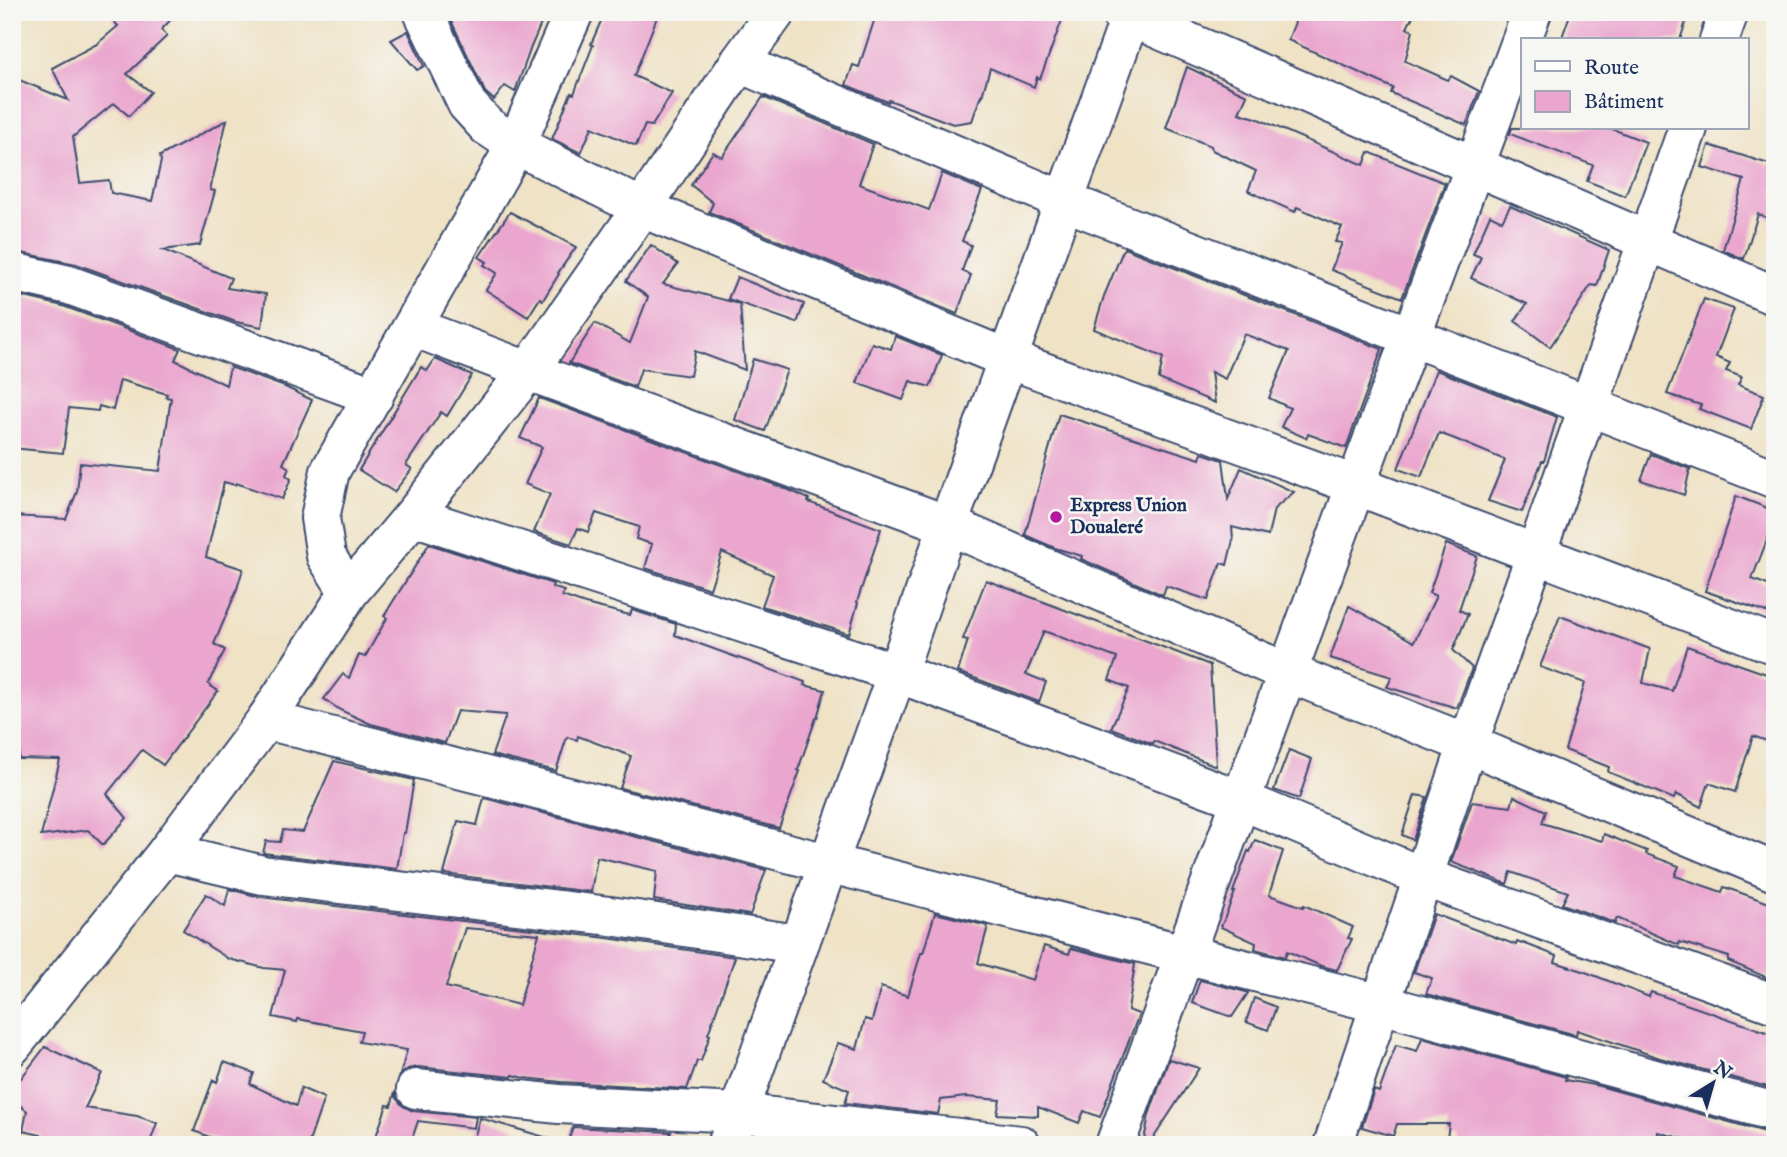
<svg xmlns="http://www.w3.org/2000/svg" width="1787" height="1157" viewBox="0 0 1787 1157" font-family="'IM FELL English',serif">
	<rect width="100%" height="100%" fill="#f6f6f2"/>
	<filter id="ink" filterUnits="userSpaceOnUse"><feTurbulence type="fractalNoise" baseFrequency=".0143" numOctaves="2"/><feDisplacementMap in="SourceGraphic" scale="14" xChannelSelector="R" yChannelSelector="G"/><feConvolveMatrix kernelMatrix="1 2 1 2 8 2 1 2 1" color-interpolation-filters="sRGB"/></filter>
	<filter id="wash" filterUnits="userSpaceOnUse"><feTurbulence type="fractalNoise" baseFrequency=".00686" numOctaves="4" result="noise"/><feDisplacementMap in="SourceGraphic" scale="28" xChannelSelector="R" yChannelSelector="G"/><feGaussianBlur stdDeviation="1.57" result="paint"/><feColorMatrix in="noise" values="0 0 0 0 0 0 0 0 0 0 0 0 0 0 0 0 0 1.4 0 .05"/><feComposite in="paint" operator="in"/></filter>
	<g filter="url(#wash)">
		<rect width="100%" height="100%" fill="#efe2c5"/>
		<g id="blocks">
			<!-- building -->
			<g fill="#eaa6ce" fill-rule="evenodd">
				<polygon points="106,12 178,12 161,30 167,36 127,74 151,92 129,116 114,103 73,137 80,183 109,180 111,193 152,201 161,161 160,156 227,120 210,190 215,191 200,245 163,250 231,278 227,288 266,294 262,327 236,322 76,264 12,251 12,77 68,100 52,68 97,44 118,26"/>
				<polygon points="447,12 546,12 531,47 515,92 505,86 494,100 485,92"/>
				<polygon points="605,12 659,12 634,76 672,93 652,126 645,125 636,146 592,127 581,153 552,139 571,93 574,94 593,45 591,44"/>
				<polygon points="877,12 1065,12 1040,79 1037,77 1034,87 990,68 982,96 981,95 972,121 953,124 889,100 888,102 846,85 853,65 859,67"/>
				<polygon points="1299,12 1415,12 1407,28 1413,31 1405,61 1448,80 1451,76 1479,91 1466,125 1391,93 1393,88 1288,40"/>
				<polygon points="1571,12 1689,12 1680,40 1561,40"/>
				<polygon points="408,31 424,66 417,70 391,40"/>
				<polygon points="1187,67 1247,95 1239,113 1256,118 1364,165 1369,152 1445,183 1402,298 1331,270 1342,243 1335,242 1342,227 1297,207 1295,212 1248,191 1256,171 1212,150 1211,146 1166,128"/>
				<polygon points="763,97 873,144 859,184 929,210 942,173 982,190 962,241 971,245 962,271 971,275 957,314 709,212 713,203 691,185 713,152 722,157"/>
				<polygon points="1512,128 1610,128 1646,142 1625,196 1587,181 1593,165 1510,134"/>
				<polygon points="1709,145 1775,166 1775,221 1758,214 1744,259 1723,250 1744,180 1702,167"/>
				<polygon points="1510,206 1609,250 1597,286 1591,285 1550,347 1515,321 1527,304 1471,278 1481,257 1473,254 1490,215 1502,221"/>
				<polygon points="510,212 576,247 558,273 559,274 543,300 540,298 528,317 486,290 497,273 484,265 487,262 479,257"/>
				<polygon points="651,245 678,264 663,284 740,304 745,370 695,351 690,376 641,369 635,387 569,363 595,323 630,343 648,297 626,281"/>
				<polygon points="1124,248 1382,349 1346,448 1308,434 1306,438 1281,427 1290,408 1269,398 1289,351 1244,334 1225,379 1211,372 1215,403 1159,379 1163,357 1094,329 1104,296"/>
				<polygon points="737,277 804,304 797,323 728,299"/>
				<polygon points="12,294 63,306 180,349 175,360 226,385 230,367 285,387 312,400 283,464 289,468 286,475 291,479 282,499 236,483 235,485 224,482 206,557 243,569 236,592 214,644 225,650 208,684 218,691 163,765 142,750 107,794 127,818 103,845 88,830 41,836 60,760 19,759 21,703 12,703 12,516 66,519 77,492 80,463 160,471 171,398 166,397 167,394 120,380 113,410 99,406 98,411 69,408 63,453 12,448"/>
				<polygon points="1704,299 1734,309 1716,357 1730,363 1726,371 1742,377 1738,385 1764,395 1751,429 1699,409 1701,405 1667,394"/>
				<polygon points="895,336 942,355 930,387 910,381 903,400 857,383 872,343 891,349"/>
				<polygon points="435,359 472,375 447,416 441,412 406,465 412,469 394,492 359,470 421,367 427,371"/>
				<polygon points="753,359 787,370 765,431 735,420"/>
				<polygon points="1436,370 1557,417 1544,461 1542,461 1522,512 1488,501 1505,460 1455,439 1439,433 1421,477 1398,469"/>
				<polygon points="539,398 789,490 809,499 808,502 881,529 857,602 858,603 849,634 762,606 773,575 722,552 710,589 645,568 652,544 636,539 639,527 596,513 588,532 578,528 571,544 534,532 550,494 525,484 542,447 520,438"/>
				<polygon points="1059,414 1200,459 1202,453 1223,460 1228,499 1241,468 1294,492 1274,509 1268,536 1232,527 1233,540 1227,565 1221,563 1208,600 1166,586 1163,595 1081,559 1082,556 1055,548 1025,535"/>
				<polygon points="1651,454 1690,469 1684,495 1641,480"/>
				<polygon points="1736,496 1775,511 1775,519 1752,579 1775,588 1775,615 1705,591"/>
				<polygon points="429,544 553,584 552,587 564,591 562,596 585,604 630,615 632,610 676,624 675,635 805,682 804,685 825,690 817,718 816,718 798,770 800,771 779,828 620,788 631,756 578,736 577,740 567,737 556,771 492,755 506,715 457,711 445,743 371,724 340,710 324,699 343,674 349,678 359,655 365,657 387,618 384,616"/>
				<polygon points="1446,544 1477,556 1459,610 1468,614 1453,650 1472,668 1457,708 1387,687 1392,677 1330,658 1349,606 1414,642 1436,596 1429,593"/>
				<polygon points="986,580 1210,665 1216,766 1154,741 1153,744 1111,728 1129,688 1109,680 1117,658 1044,631 1026,674 1046,682 1039,702 958,672 968,640 963,639"/>
				<polygon points="1560,616 1650,649 1643,683 1672,691 1687,646 1775,677 1775,722 1767,741 1753,736 1735,792 1709,783 1701,807 1676,794 1674,799 1608,772 1609,767 1565,750 1585,683 1540,667"/>
				<polygon points="1289,750 1312,759 1299,799 1274,790"/>
				<polygon points="334,761 414,780 405,833 403,833 397,869 263,853 266,841 280,842 283,830 303,832"/>
				<polygon points="1415,795 1427,797 1413,840 1402,835"/>
				<polygon points="1514,796 1546,811 1542,823 1602,841 1604,834 1647,851 1646,854 1679,866 1675,876 1722,892 1724,887 1775,905 1775,958 1768,978 1728,961 1729,957 1680,942 1679,945 1617,918 1615,923 1562,904 1568,892 1511,872 1507,884 1451,862 1472,802 1511,807"/>
				<polygon points="484,798 766,870 750,915 654,900 657,871 597,857 591,892 444,874 458,821 477,825"/>
				<polygon points="1255,840 1283,851 1269,895 1303,907 1304,905 1353,927 1348,938 1352,939 1337,970 1321,966 1287,951 1285,957 1255,949 1256,943 1221,927 1235,892 1233,892 1248,851 1250,852"/>
				<path d="M 229,889 L 260,897 L 607,938 L 735,957 L 708,1034 L 710,1035 L 701,1061 L 697,1061 L 687,1089 L 561,1082 L 525,1078 L 513,1075 L 512,1077 L 418,1067 L 408,1069 L 400,1075 L 407,1050 L 359,1042 L 362,1031 L 298,1019 L 297,1022 L 273,1017 L 285,970 L 264,968 L 229,959 L 183,930 L 206,894 L 225,906 ZM 465,928 L 539,934 L 519,1005 L 446,987 Z"/>
				<polygon points="935,913 988,926 978,963 1033,980 1044,946 1069,954 1071,948 1135,964 1128,1010 1139,1014 1100,1117 1084,1111 1079,1123 1038,1107 1038,1116 997,1114 1000,1100 966,1097 941,1100 938,1114 845,1103 849,1090 823,1079 838,1043 857,1049 865,1019 872,1021 881,987 908,996 921,953 923,953"/>
				<polygon points="1434,914 1516,945 1517,942 1522,944 1523,943 1557,956 1555,962 1583,971 1649,997 1651,992 1775,1035 1775,1089 1660,1058 1577,1030 1576,1035 1426,994 1432,978 1414,972"/>
				<polygon points="1200,980 1246,992 1248,993 1232,1017 1192,1003"/>
				<polygon points="1254,998 1276,1007 1268,1030 1246,1022"/>
				<polygon points="1422,1038 1566,1077 1565,1080 1599,1086 1769,1133 1775,1133 1775,1145 1706,1145 1658,1132 1657,1145 1459,1145 1458,1139 1447,1138 1449,1124 1397,1124 1393,1136 1362,1127 1374,1090 1379,1092 1396,1045 1417,1051"/>
				<polygon points="45,1047 102,1073 85,1108 137,1116 157,1123 149,1145 37,1145 41,1135 23,1131 27,1111 12,1099 12,1090"/>
				<polygon points="1169,1059 1199,1068 1149,1145 1143,1145 1149,1115"/>
				<polygon points="224,1062 254,1073 250,1084 296,1106 301,1088 324,1098 308,1145 230,1145 194,1131 213,1080 217,1082"/>
				<polygon points="395,1092 396,1098 403,1106 413,1111 476,1117 474,1128 418,1121 410,1145 373,1145 387,1105 391,1106"/>
				<polygon points="480,1118 551,1139 550,1145 472,1145"/>
				<polygon points="573,1127 671,1132 666,1145 567,1145"/>
			</g>
		</g>
	</g>
	<g filter="url(#ink)">
		<use href="#blocks" fill-opacity="0" stroke="#3b4a6d" stroke-width="2"/>
		<g fill="none" stroke-linecap="round" stroke-linejoin="round">
			<defs>
				<g id="minor">
					<polyline points="423,12 467,104 487,126 516,145 642,208 1008,359 1355,485 1775,645"/>
					<polyline points="1119,12 1775,296"/>
					<polyline points="1719,40 1729,12"/>
					<polyline points="739,63 1064,201 1775,479"/>
					<polyline points="12,272 69,285 374,396"/>
					<polyline points="413,327 528,371 948,525 1286,672 1468,744 1775,872"/>
					<polyline points="413,516 897,673 1239,799 1423,877 1775,1004"/>
					<polyline points="349,592 326,556 320,518 330,471 516,145 574,12"/>
					<polyline points="266,720 1381,1004 1775,1112"/>
					<polyline points="167,852 263,875 610,916 798,944"/>
					<polyline points="12,1046 167,852 266,720 349,592 413,516 528,371 642,208 739,63 776,12"/>
					<polyline points="416,1089 559,1104 738,1113 1021,1145"/>
					<polyline points="727,1145 897,673 948,525 1132,12"/>
					<path d="M 1115,1145 C 1251,766 1391,389 1532,12"/>
					<polyline points="1333,1145 1468,744 1688,128"/>
				</g>
			</defs>
			<!-- minor casing -->
			<use href="#minor" stroke="#3b4a6d" stroke-width="42"/>
			<!-- minor -->
			<use href="#minor" stroke="#fff" stroke-width="38"/>
		</g>
	</g>
	<!-- markers -->
	<circle fill="#b5179e" stroke="#f6f6f2" stroke-width="2.5" cx="1056" cy="517" r="7"/>
	<g text-anchor="middle" dominant-baseline="central" stroke-width="5" stroke-linejoin="round" paint-order="stroke">
		<!-- poi labels -->
		<g font-size="19" font-weight="bold" fill="#1b2f5e" stroke="#f6f6f2" text-anchor="start">
			<text x="1070" y="506">Express Union<tspan x="1070" dy="22">Doualeré</tspan></text>
		</g>
	</g>
	<!-- margin -->
	<rect width="1787" height="1157" fill="none" stroke="#f6f6f2" stroke-width="42"/>
	<!-- legend -->
	<rect x="1521" y="38" width="228" height="91" fill="#f6f6f2" stroke="#9ea6b7" stroke-width="2"/>
	<rect x="1535" y="61" width="35" height="10" fill="#ffffff" stroke="#9ea6b7" stroke-width="2"/>
	<text x="1584" y="74" font-size="21" fill="#1b2f5e">Route</text>
	<rect x="1535" y="91" width="35" height="21" fill="#eaa6ce" stroke="#9ea6b7" stroke-width="2"/>
	<text x="1584" y="108" font-size="21" fill="#1b2f5e">Bâtiment</text>
	<!-- north arrow -->
	<g transform="translate(1713 1083) rotate(37)" stroke="#f6f6f2" stroke-width="5" paint-order="stroke">
	<path d="M0-5L12 26L0 18L-12 26Z" fill="#1b2f5e"/>
	<text y="-10" font-size="19" font-weight="bold" text-anchor="middle" fill="#1b2f5e">N</text>
	</g>
</svg>
